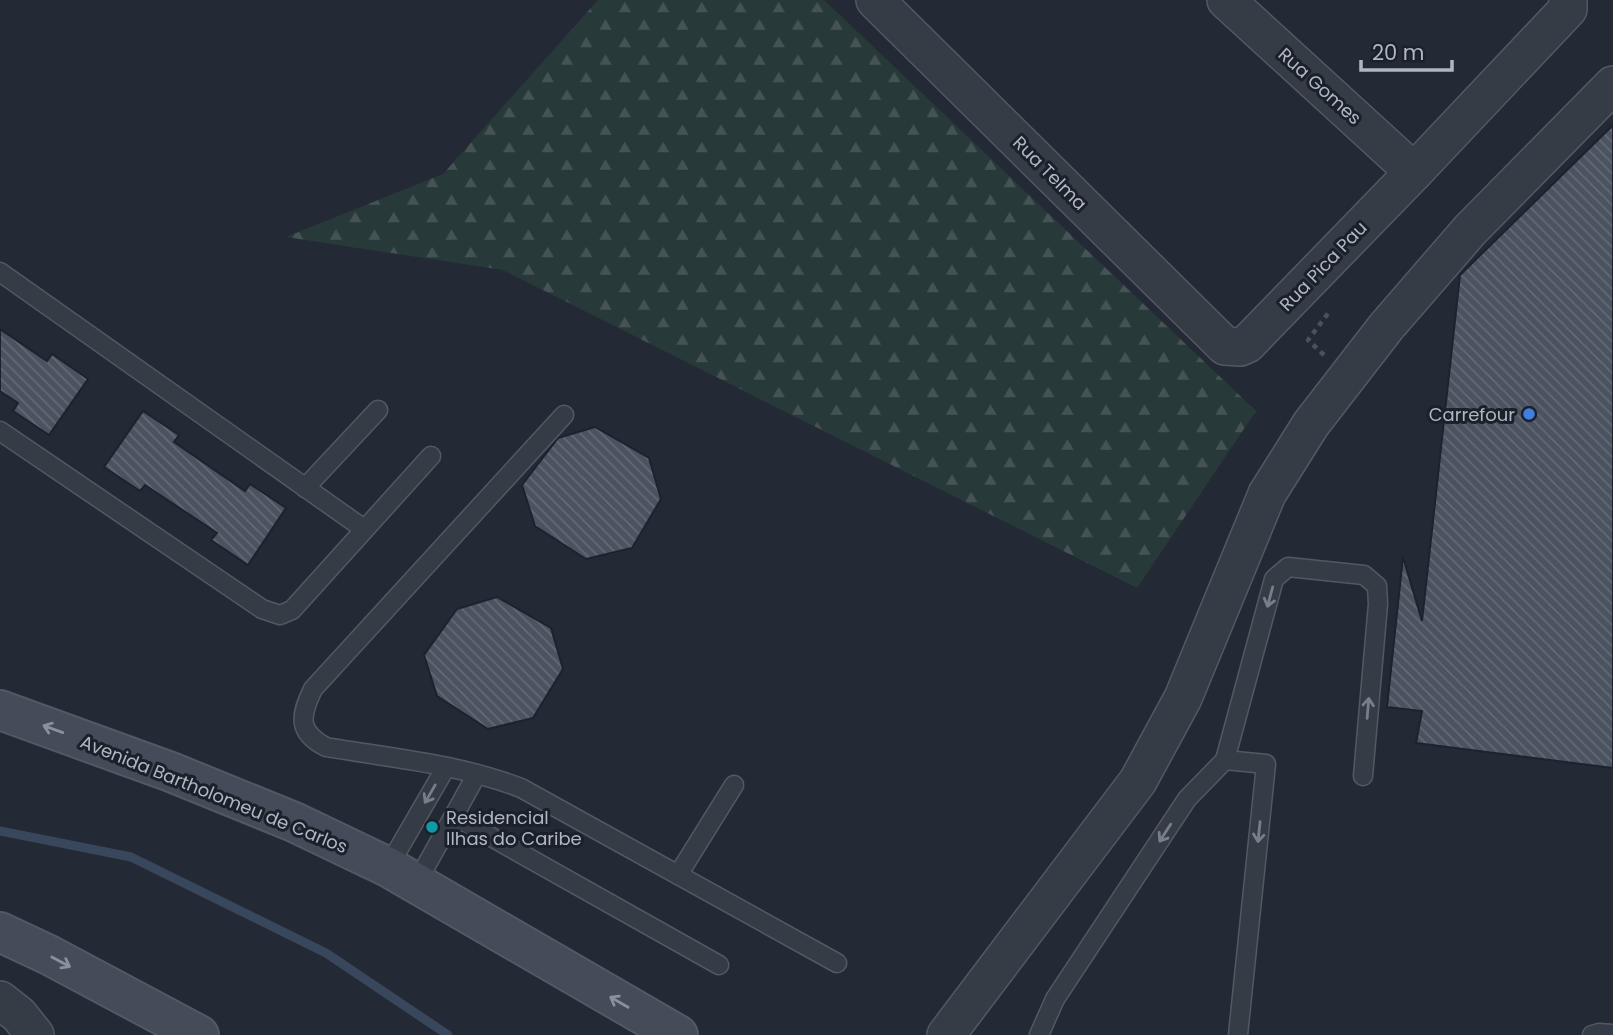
<svg xmlns="http://www.w3.org/2000/svg" width="1613" height="1035" viewBox="0 0 1613 1035" font-family="Poppins,sans-serif">
	<defs>
		<pattern id="forest-firs" width="22" height="20" patternUnits="userSpaceOnUse" patternTransform="scale(1.75)"><rect width="22" height="20" fill="#28393a"/><path d="M5 1l3.5 6h-7zM16 11l3.5 6h-7z" fill="#455355"/></pattern>
		<pattern id="building-back-hatch" width="6" height="6" patternUnits="userSpaceOnUse" patternTransform="scale(1.75)"><rect width="6" height="6" fill="#4b5361"/><path d="M-1 5l2 2M0 0l6 6M5-1l2 2" fill="none" stroke="#626a76"/></pattern>
	</defs>
	<rect width="100%" height="100%" fill="#232a35"/>
	<!-- forest -->
	<polygon fill="url(#forest-firs)" points="598,0 824,0 1256,411 1137,588 503,270 286,237 443,174"/>
	<g fill="none" stroke-linecap="round" stroke-linejoin="round">
		<!-- stream -->
		<polyline stroke="#39475d" stroke-width="9" points="0,831 131,857 326,953 448,1035"/>
	</g>
	<!-- building -->
	<g fill="url(#building-back-hatch)" stroke="#1d232d" stroke-width="2">
		<polygon points="1613,125 1613,768 1416,743 1422,711 1387,707 1403,557 1422,621 1460,275"/>
		<polygon points="0,329 47,361 52,354 88,379 49,435 13,411 18,403 0,391"/>
		<polygon points="143,411 179,435 174,442 245,491 250,484 286,508 248,565 211,540 217,533 145,485 140,491 104,467"/>
		<polygon points="595,427 649,458 661,499 632,548 586,559 535,526 522,485 558,438"/>
		<polygon points="497,597 551,628 563,669 533,718 488,729 437,696 424,655 457,609"/>
	</g>
	<g fill="none" stroke-linecap="round" stroke-linejoin="round">
		<defs>
			<g id="service">
				<polyline points="0,272 364,529"/>
				<path d="M 564,415 L 313,689 C 300,716 297,732 326,747 C 391,758 459,764 521,788 L 837,963"/>
				<polyline points="0,431 262,609 280,615 292,610 431,456"/>
				<polyline points="305,488 378,410"/>
				<polyline points="1225,760 1274,579 1288,567 1364,575 1377,586 1378,604 1363,776"/>
				<polyline points="454,816 719,965"/>
				<polyline points="388,867 446,767"/>
				<polyline points="678,875 734,785"/>
				<polyline points="417,882 477,774"/>
				<polyline points="1039,1035 1055,999 1187,799 1225,760 1266,764 1238,1035"/>
				<polyline points="1592,1035 1599,1033 1613,1034"/>
			</g>
			<g id="minor">
				<polyline points="875,0 1225,346 1240,347 1247,344 1414,172 1568,9 1568,0"/>
				<polyline points="1226,0 1414,172"/>
				<polyline points="0,1000 19,1015 35,1035"/>
				<polyline points="946,1035 1138,781 1183,698 1267,494 1311,424 1386,327 1470,230 1613,85"/>
			</g>
			<g id="secondary">
				<polyline points="0,710 171,772 294,822 388,867 678,1035"/>
				<polyline points="0,932 49,955 199,1035"/>
			</g>
		</defs>
		<!-- service casing -->
		<use href="#service" stroke="#535964" stroke-width="21"/>
		<!-- minor casing -->
		<use href="#minor" stroke="#535964" stroke-width="40"/>
		<!-- secondary casing -->
		<use href="#secondary" stroke="#535964" stroke-width="42"/>
		<!-- path -->
		<polyline stroke="#465558" stroke-width="4.5" stroke-dasharray="5 5" stroke-linecap="butt" points="1324,355 1308,340 1329,312"/>
		<!-- service -->
		<use href="#service" stroke="#363c46" stroke-width="18"/>
		<!-- minor -->
		<use href="#minor" stroke="#363c46" stroke-width="37"/>
		<!-- secondary -->
		<use href="#secondary" stroke="#444b59" stroke-width="38"/>
	</g>
	<!-- one-way arrows -->
	<defs><path id="oneway-shaft" d="M-6 0H5M1.5-3L5.5 0L1.5 3" fill="none" stroke-width="1.6" stroke-linecap="round" stroke-linejoin="round" transform="scale(1.75)"/></defs>
	<g stroke="#797f8a">
		<use href="#oneway-shaft" transform="translate(1270 597) rotate(105)"/>
		<use href="#oneway-shaft" transform="translate(1368 708) rotate(-85)"/>
		<use href="#oneway-shaft" transform="translate(430 794) rotate(120)"/>
		<use href="#oneway-shaft" transform="translate(1259 832) rotate(96)"/>
		<use href="#oneway-shaft" transform="translate(1165 833) rotate(123)"/>
	</g>
	<g stroke="#8a919d">
		<use href="#oneway-shaft" transform="translate(53 729) rotate(-160)"/>
		<use href="#oneway-shaft" transform="translate(61 962) rotate(28)"/>
		<use href="#oneway-shaft" transform="translate(619 1002) rotate(-150)"/>
	</g>
	<!-- markers -->
	<circle fill="#3f7fe0" stroke="#1b212b" stroke-width="2.5" cx="1529" cy="414" r="7"/>
	<circle fill="#0f9aa8" stroke="#1b212b" stroke-width="2.5" cx="432" cy="827" r="7"/>
	<g text-anchor="middle" dominant-baseline="central" stroke-width="6" stroke-linejoin="round" paint-order="stroke">
		<!-- street labels -->
		<g font-size="18" fill="#b0b6c2" stroke="#1b212b">
			<text transform="translate(1320 86) rotate(42)">Rua Gomes</text>
			<text transform="translate(1050 173) rotate(45)">Rua Telma</text>
			<text transform="translate(1323 266) rotate(-46)">Rua Pica Pau</text>
			<text transform="translate(214 794) rotate(22)">Avenida Bartholomeu de Carlos</text>
		</g>
		<!-- poi labels -->
		<g font-size="18" fill="#b0b6c2" stroke="#1b212b" text-anchor="end">
			<text x="1515" y="414">Carrefour</text>
			<text x="446" y="817" text-anchor="start">Residencial<tspan x="446" dy="21">Ilhas do Caribe</tspan></text>
		</g>
	</g>
	<!-- scale -->
	<path d="M1361 60v10h91v-10" fill="none" stroke="#b0b6c2" stroke-width="3.5"/>
	<text x="1372" y="60" font-size="21" fill="#b0b6c2" stroke="#1b212b" stroke-width="5" paint-order="stroke">20 m</text>
</svg>
